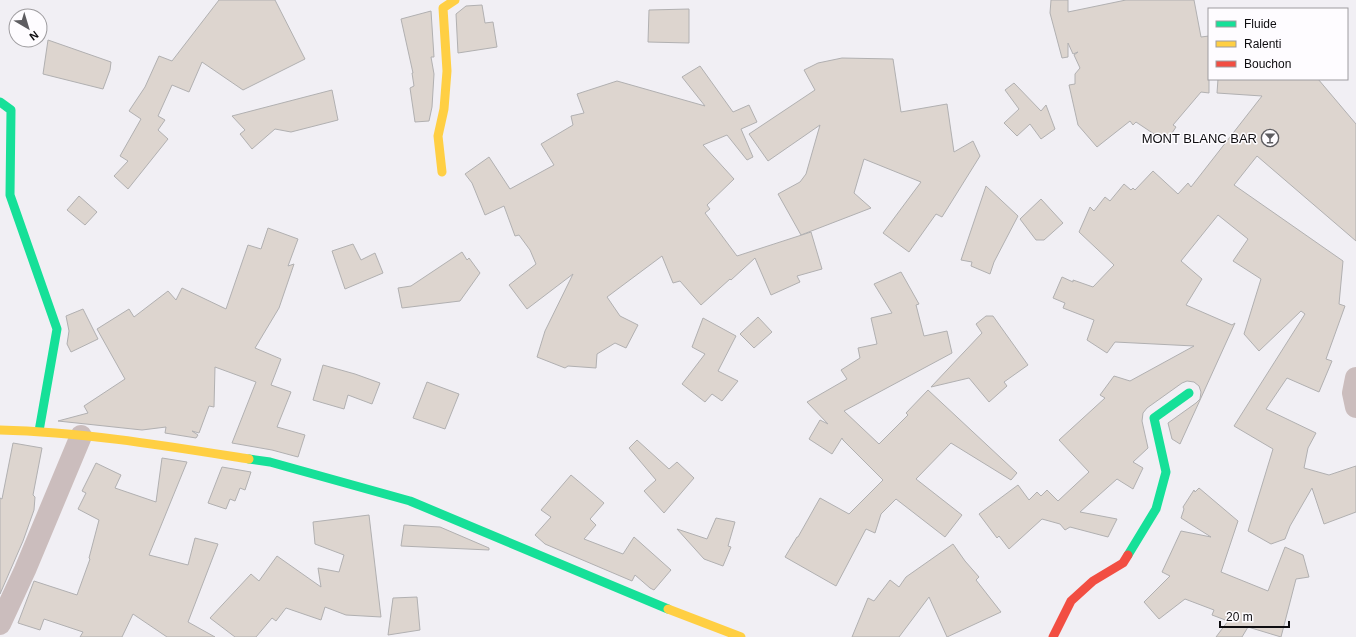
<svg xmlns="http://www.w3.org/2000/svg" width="1356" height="637" viewBox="0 0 1356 637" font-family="Helvetica,sans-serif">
	<rect width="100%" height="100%" fill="#f1eff4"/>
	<!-- building -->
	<g fill="#ddd5cf" stroke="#b1b0b1">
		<polygon points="219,0 275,0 305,59 243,90 202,62 189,92 172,85 158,116 165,120 158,130 168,139 128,189 114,176 128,161 120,156 141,119 129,111 145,87 159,56 172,61"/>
		<polygon points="1051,0 1068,0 1068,12 1126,0 1194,0 1201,37 1209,36 1209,93 1201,92 1173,125 1176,127 1166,142 1136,122 1133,125 1130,121 1097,147 1078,125 1069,85 1075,84 1075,74 1080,68 1074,55 1078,52 1073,54 1068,43 1068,57 1062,58 1050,13"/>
		<polygon points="482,5 485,23 493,22 497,47 458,53 456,14 466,6"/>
		<polygon points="689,9 689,43 648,42 649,10"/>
		<polygon points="431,11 434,57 431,57 434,74 432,107 429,121 415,122 410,88 414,86 412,73 413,73 401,19"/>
		<polygon points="48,40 111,62 110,70 103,89 43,74"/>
		<polygon points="842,58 893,59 901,112 947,104 954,152 973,141 980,156 942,217 936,214 909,252 883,233 921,182 864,159 854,193 871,208 801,235 778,194 800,182 806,174 820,125 768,161 749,134 815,90 804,70 818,63"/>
		<polygon points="700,66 733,112 749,105 757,122 741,129 753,157 747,160 727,135 703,145 734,179 707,205 710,209 705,213 737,256 811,232 822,269 797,276 800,282 771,295 755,258 731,280 730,279 701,305 680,281 673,283 662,256 607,297 620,316 638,325 626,348 615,343 597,354 596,368 568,366 565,368 537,357 545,331 573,274 527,309 509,285 536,264 530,250 519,235 515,236 504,206 485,215 472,183 465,174 489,157 510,189 554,165 541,144 573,125 571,116 584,113 577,94 617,81 705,106 682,77"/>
		<polygon points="1218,79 1318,79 1356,124 1356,241 1257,156 1234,185 1343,261 1339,304 1345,306 1326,359 1332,361 1319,392 1287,378 1266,409 1316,433 1308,448 1304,468 1329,475 1356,466 1356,512 1324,524 1312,488 1290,526 1285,539 1271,544 1248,531 1273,449 1234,426 1305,314 1301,311 1259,351 1244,334 1261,279 1233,261 1248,239 1218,215 1181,261 1202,279 1186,305 1232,325 1235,323 1180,444 1172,439 1168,423 1196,403 1200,399 1201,392 1199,386 1194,382 1187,381 1182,383 1147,408 1143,413 1142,421 1148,448 1133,462 1143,468 1133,489 1117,479 1080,512 1117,519 1108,537 1070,527 1065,530 1060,524 1042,519 1009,549 999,536 997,538 979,514 1018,485 1029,500 1037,492 1041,496 1047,490 1058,501 1089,472 1059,440 1105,398 1100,395 1114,376 1130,381 1194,346 1115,342 1107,353 1087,340 1094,320 1063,308 1065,303 1053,298 1062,277 1073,282 1073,280 1093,287 1114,265 1079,232 1090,207 1094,211 1105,197 1110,201 1124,184 1131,190 1133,188 1135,190 1153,171 1178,194 1188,183 1191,187 1262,96 1217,93"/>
		<polygon points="1014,83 1041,111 1046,105 1055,129 1041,139 1030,124 1017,136 1004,123 1019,109 1005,90"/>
		<polygon points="332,90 338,120 291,132 275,129 252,149 240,134 245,130 232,116"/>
		<polygon points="986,186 1018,216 994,262 990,274 971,266 972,262 961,260"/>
		<polygon points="79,196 97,212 85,225 67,210"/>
		<polygon points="1041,199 1063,223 1044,240 1036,240 1020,219"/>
		<polygon points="268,228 298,239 288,266 294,264 279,308 255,348 281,359 271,385 291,392 277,427 305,435 298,457 272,450 232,443 256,382 215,367 214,407 209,406 199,433 192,431 198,435 196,438 165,433 166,427 142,430 58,421 88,413 84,406 125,379 97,329 129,309 134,317 168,291 176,300 182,288 226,309 248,245 261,249"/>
		<polygon points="353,244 361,260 375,253 383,273 345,289 332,251"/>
		<polygon points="462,252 467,260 469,258 480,273 460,301 402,308 398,288 411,286"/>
		<polygon points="901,272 919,304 916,305 924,336 947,331 952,353 844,411 879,444 908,415 906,413 928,390 1017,473 1011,480 951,443 916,479 962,515 945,537 896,499 881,514 875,533 866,529 836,586 785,557 797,537 798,537 820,498 849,514 883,480 843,440 842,438 832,454 809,439 820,420 828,424 807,402 847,379 841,370 860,358 858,348 877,344 871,318 892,313 874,284"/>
		<polygon points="83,309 98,339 71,352 67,344 69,331 66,316"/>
		<polygon points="986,316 993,316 1028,365 1004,382 1007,386 989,402 969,378 931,387 982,333 976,324"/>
		<polygon points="758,317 772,332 754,348 740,334"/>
		<polygon points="703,318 736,336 718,371 738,381 722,401 712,394 705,402 682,384 705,354 692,347"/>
		<polygon points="323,365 355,374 380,383 372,404 348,395 344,409 313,400"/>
		<polygon points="427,382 459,394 445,429 413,418"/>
		<polygon points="637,440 669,469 677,462 694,478 664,513 644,491 656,480 629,448"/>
		<polygon points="13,443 42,448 33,495 35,497 34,510 23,541 0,594 0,498 2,499"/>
		<polygon points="162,458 187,462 149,555 188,565 195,538 218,544 188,622 215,637 167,637 133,614 122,637 80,637 83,632 44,619 40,630 18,623 34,581 77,595 90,559 89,558 99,520 78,509 86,493 82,491 96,463 121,475 115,488 156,502"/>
		<polygon points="222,467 251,472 245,490 240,488 235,501 230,499 226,509 208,503"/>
		<polygon points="571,475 604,503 590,519 596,525 584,539 623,554 634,537 671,570 654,590 650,588 635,575 632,581 545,544 535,535 551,517 541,510"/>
		<polygon points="1199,488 1238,521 1221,572 1268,591 1285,547 1303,555 1309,577 1296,579 1281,637 1248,627 1242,637 1216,637 1228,621 1212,615 1214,610 1185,599 1159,619 1144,602 1170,576 1162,572 1181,531 1211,537 1181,518 1184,509 1183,507 1194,490 1195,492"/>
		<polygon points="369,515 381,617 346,615 325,607 321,620 286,608 276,621 272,618 256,637 235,637 210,618 251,574 259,581 277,556 321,587 318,568 339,572 344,555 315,544 313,522"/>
		<polygon points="716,518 735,522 728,546 731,547 723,566 704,559 677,529 707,539"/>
		<polygon points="404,525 440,527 489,548 489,550 401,546"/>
		<polygon points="953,544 965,561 979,577 976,580 1001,612 947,637 929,597 899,637 852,637 868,598 874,601 890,580 899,587 906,577"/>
		<polygon points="417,597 420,630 388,635 393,598"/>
	</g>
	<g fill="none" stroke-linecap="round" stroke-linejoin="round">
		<!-- street -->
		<g stroke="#cbbdbd" stroke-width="22">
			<polyline points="1356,378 1353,393 1356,407"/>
			<polyline points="0,624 25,570 81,436"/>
		</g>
		<!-- fast -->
		<g stroke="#16e098" stroke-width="9">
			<polyline points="0,102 11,110 10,195 57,329 39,431"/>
			<polyline points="249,459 270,462 410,501 668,609"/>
			<polyline points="1128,555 1156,509 1166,472 1154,418 1189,393"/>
		</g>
		<!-- slow -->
		<g stroke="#ffcf43" stroke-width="9">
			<polyline points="442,172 438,136 444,109 447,71 443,8 455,0"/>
			<path d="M 0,430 C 84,432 167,446 249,459"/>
			<polyline points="668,609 741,637"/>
		</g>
		<!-- jam -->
		<polyline stroke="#f24e42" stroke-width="9" points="1053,637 1071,601 1093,581 1123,563 1128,555"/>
	</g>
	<!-- icons -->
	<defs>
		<symbol id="bar-ring" viewBox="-11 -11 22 22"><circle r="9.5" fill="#fefcff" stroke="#5d5c60" stroke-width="1.5"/><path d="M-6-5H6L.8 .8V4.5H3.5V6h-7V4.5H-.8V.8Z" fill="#5d5c60"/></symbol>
	</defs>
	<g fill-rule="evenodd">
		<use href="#bar-ring" x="1260" y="128" width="20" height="20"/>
	</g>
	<g text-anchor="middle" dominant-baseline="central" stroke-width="3" stroke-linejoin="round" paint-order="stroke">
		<!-- poi labels -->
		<g font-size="13" fill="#0e0d10" stroke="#fefcff" text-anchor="end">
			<text x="1257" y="138">MONT BLANC BAR</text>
		</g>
	</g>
	<!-- legend -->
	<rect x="1208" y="8" width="140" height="72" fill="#fefcff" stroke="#9e9c9f"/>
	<rect x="1216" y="21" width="20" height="6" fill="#16e098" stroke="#9e9c9f"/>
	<text x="1244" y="28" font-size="12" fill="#0e0d10">Fluide</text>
	<rect x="1216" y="41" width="20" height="6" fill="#ffcf43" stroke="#9e9c9f"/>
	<text x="1244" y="48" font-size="12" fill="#0e0d10">Ralenti</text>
	<rect x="1216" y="61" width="20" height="6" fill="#f24e42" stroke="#9e9c9f"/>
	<text x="1244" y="68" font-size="12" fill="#0e0d10">Bouchon</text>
	<!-- north arrow -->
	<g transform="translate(28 28) rotate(142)"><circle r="19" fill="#fefcff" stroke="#9e9c9f"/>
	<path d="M0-3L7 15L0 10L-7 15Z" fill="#5d5c60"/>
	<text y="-6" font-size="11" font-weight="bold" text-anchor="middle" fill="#0e0d10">N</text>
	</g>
	<!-- scale -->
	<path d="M1220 621v6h69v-6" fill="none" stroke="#0e0d10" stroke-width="2"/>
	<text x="1226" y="621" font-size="12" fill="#0e0d10" stroke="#fefcff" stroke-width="3" paint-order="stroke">20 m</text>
</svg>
